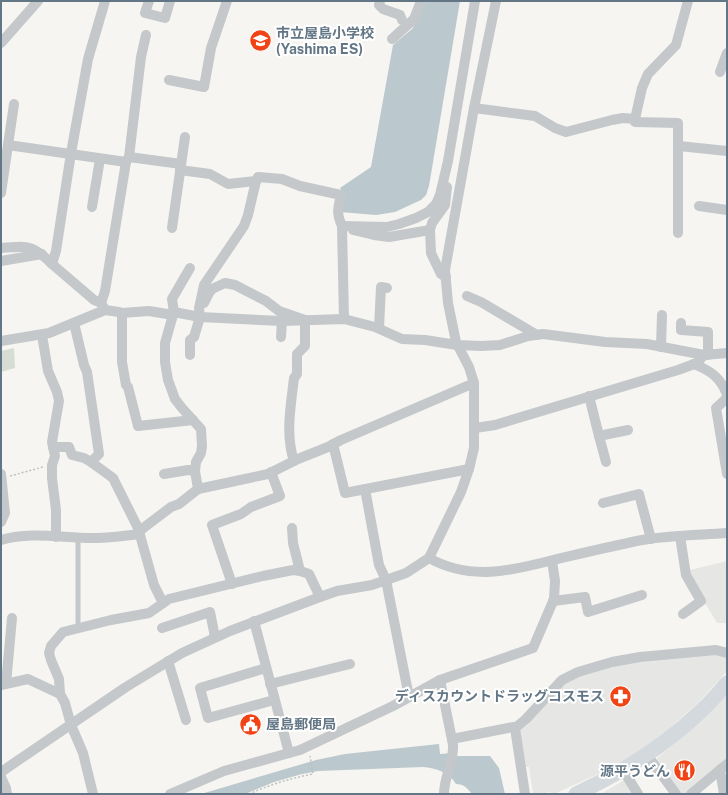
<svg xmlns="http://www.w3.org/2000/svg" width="728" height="795" viewBox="0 0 728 795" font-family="'Public Sans','Noto Sans JP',sans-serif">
	<rect width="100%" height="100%" fill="#f6f5f1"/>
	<!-- built -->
	<g fill="#e6e7e5">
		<polygon points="727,561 727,623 717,623 686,571"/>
		<polygon points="714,653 727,657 727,671 699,702 665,732 642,749 619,763 598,774 554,794 549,792 543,794 533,794 529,767 524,767 518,728 562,682 612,665"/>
		<polygon points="727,694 727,760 689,794 682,794 657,764 657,758 678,741 706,716"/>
		<polygon points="626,779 635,794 601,794"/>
	</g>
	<!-- green -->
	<polygon fill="#d6ddd2" points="14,348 15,368 1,372 1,351"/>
	<!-- water -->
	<g fill="#bbc8cd">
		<polygon points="426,1 460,1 429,186 426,195 421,200 395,212 376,215 340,212 344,195 340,188 371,167 393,45 412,29 418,19"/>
		<path d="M 439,744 L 440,754 L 451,753 L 457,756 L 490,756 L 499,768 L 505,794 L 472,794 C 467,788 464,784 456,784 C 449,772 436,768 423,767 L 318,771 L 302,774 L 274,782 L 245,794 L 201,794 L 316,760 L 345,754 Z"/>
	</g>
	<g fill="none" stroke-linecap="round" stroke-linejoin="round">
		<!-- path -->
		<g stroke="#bec0c2" stroke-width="1.5" stroke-dasharray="2 2" stroke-linecap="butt">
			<polyline points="10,476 43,467"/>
			<path d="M 249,794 C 269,785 291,778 313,774 L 310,756"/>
		</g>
		<!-- lane -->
		<polyline stroke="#c4c8cb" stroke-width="5" points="78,538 78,628"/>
		<!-- street -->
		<g stroke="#c4c8cb" stroke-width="10">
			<polyline points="105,1 88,59 71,153 56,251 52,264 94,300 101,303 105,310 119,312 122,313 149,311 173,315 174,312 200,317 282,321 344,319 375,327 402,339 425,340 457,345 481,346 500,345 528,336 543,334 605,342 647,344 704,355"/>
			<polyline points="149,1 145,13 165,18 170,1"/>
			<polyline points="380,1 379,5 383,9 400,15 402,20"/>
			<polyline points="392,39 414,19 421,1"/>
			<polyline points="1,43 38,1"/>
			<polyline points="720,72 727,53"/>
			<polyline points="169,80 204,87 211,48 227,1"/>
			<polyline points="474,108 535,116 555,128 566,132 612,120 623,118 635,119 642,88 648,74 676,45 688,1"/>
			<polyline points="635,119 635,122 678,123 678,233"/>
			<polyline points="8,145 126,162 129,157 181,164"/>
			<polyline points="679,146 727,151"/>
			<polyline points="129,157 141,57 146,35"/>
			<polyline points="180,170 210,174 228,184 256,181"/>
			<polyline points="1,193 14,104"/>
			<polyline points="699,206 727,210"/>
			<polyline points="92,207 100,159"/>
			<polyline points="342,226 387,227 399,224 416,218 428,212 436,204 440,195 448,161 475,1"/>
			<polyline points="172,228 185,137"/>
			<polyline points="353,230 374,235 389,237 430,230"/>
			<path d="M 1,248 C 28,246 32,244 52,264"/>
			<polyline points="1,261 42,254"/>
			<polyline points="446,277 441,274 431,253 430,230 432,223 445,205 447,187"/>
			<polyline points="467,296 481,302 537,335"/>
			<polyline points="101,303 105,291 126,162"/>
			<path d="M 204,303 L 209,293 L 212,289 L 225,283 L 235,285 L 266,301 L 279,311 L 305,320 L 305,346 L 297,354 L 297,374 L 294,378 C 291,405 285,434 294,461"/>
			<polyline points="174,312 172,299 190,268"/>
			<polyline points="122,313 122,362 126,385 128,387 138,426 193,420"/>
			<polyline points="681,323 681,330 708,332 708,355"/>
			<polyline points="379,328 381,287 387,288"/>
			<polyline points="42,335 48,371 57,392 59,401 52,442 55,456 52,465 52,478 56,510 56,537"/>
			<polyline points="281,337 282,321"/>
			<polyline points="1,341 49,333 105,310"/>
			<polyline points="661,347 662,315"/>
			<path d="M 190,355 L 190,340 L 194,337 L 200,317 L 199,308 L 204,285 L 244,226 L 248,215 L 256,181 L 258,177 L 282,179 L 300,186 L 341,195 C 338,208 336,213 342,226 L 344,319"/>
			<path d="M 694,364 C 708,370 718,375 725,390 L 727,390"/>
			<polyline points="725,390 727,394 726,399 716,408 727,474"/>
			<polyline points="589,396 599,436 628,430"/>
			<polyline points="475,428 495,425 678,370 697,363 704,355 727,353"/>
			<polyline points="599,436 606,462"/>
			<polyline points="333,444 345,493 469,469"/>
			<polyline points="53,447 69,447 72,455 84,458 91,462 99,454 87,372 84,365 74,323"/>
			<polyline points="91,462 113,478 138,528 154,585 163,603"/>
			<polyline points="1,474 5,513 1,522"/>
			<polyline points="164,474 188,470 195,471 196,462 201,453 202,446 201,429 182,408 175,399 168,380 165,362 165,343 173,315"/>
			<polyline points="198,489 268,474 298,459 328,447 341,440 474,383"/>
			<polyline points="365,489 379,565 386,580 409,697"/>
			<polyline points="603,503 639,494 651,539"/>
			<polyline points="292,528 293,543 300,571"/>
			<polyline points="680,536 686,575 701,601 683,614"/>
			<path d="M 1,540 C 31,531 62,538 93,538 C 108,538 124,536 139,534 L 142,529 L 171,507 L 179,504 L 198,489 L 195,471"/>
			<path d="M 429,558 C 470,581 511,571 553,560 C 583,553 612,546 642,540 C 670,535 699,535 727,533"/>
			<polyline points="232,584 212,525 241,514 251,507 280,496 271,472"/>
			<polyline points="553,601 585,597 588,612 642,595"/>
			<polyline points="254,621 289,753"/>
			<polyline points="162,628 210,612 215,637"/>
			<polyline points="168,661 186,720"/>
			<polyline points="266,668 200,688 208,718 274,700"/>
			<path d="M 440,680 L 453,745 C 454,762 444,776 444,794"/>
			<polyline points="6,684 12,618"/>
			<polyline points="270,684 350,664"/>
			<polyline points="1,685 28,679 60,694 65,703 71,725 83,753 93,794"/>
			<polyline points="60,694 59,679 51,660 49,653 51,646 63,632 111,620 149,613 169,599 263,576 293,570 300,571 309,574 320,597"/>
			<polyline points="515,728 526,719 562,680 578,672 612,662 640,657 716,650 727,653"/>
			<polyline points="452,739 513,727 515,728 525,794"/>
			<polyline points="647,755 676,794"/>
			<polyline points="623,770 638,794"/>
			<polyline points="720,770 724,794"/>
			<polyline points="1,772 126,687 182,653 230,631 320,597 337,591 372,585 406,573 429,558 461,492 469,469 474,448 474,383 469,367 456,342 448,303 445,270 474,108 496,1"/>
			<polyline points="1,777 6,788 7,794"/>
			<polyline points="170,794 224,771 300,750 393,706 440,680 533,648 554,599 555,581 552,561"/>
			<polyline points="691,794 727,764"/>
		</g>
		<!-- secondary -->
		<path stroke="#d3d9dd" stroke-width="15" d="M 576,794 C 623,772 665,746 702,710 C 711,702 719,692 727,683"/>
	</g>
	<!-- icons -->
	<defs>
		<symbol id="school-disc" viewBox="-11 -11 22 22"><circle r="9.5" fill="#f14416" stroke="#fff"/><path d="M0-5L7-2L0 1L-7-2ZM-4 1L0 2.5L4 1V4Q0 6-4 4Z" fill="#fff"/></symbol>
		<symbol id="pharmacy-disc" viewBox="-11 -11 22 22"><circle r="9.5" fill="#f14416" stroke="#fff"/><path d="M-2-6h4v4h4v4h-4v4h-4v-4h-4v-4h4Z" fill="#fff"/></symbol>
		<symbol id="civic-disc" viewBox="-11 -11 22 22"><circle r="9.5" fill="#f14416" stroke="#fff"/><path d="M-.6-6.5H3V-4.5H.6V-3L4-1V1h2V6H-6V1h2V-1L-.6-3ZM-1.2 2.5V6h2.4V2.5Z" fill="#fff"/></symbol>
		<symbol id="restaurant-disc" viewBox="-11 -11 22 22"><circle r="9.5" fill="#f14416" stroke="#fff"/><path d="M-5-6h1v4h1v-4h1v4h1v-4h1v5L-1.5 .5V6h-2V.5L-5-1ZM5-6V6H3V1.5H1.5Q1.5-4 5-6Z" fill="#fff"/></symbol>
	</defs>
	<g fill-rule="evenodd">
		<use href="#school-disc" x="248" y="28" width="25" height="25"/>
		<use href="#pharmacy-disc" x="608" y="684" width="25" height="25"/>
		<use href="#civic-disc" x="238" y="712" width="25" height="25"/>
		<use href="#restaurant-disc" x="672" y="758" width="25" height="25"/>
	</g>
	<g text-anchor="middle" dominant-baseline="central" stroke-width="4" stroke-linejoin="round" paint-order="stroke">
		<!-- poi labels -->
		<g font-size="14" font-weight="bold" fill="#627685" stroke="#fff" text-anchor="start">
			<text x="276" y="33">市立屋島小学校<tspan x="276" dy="16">(Yashima ES)</tspan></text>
			<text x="604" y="696" text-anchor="end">ディスカウントドラッグコスモス</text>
			<text x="266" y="724">屋島郵便局</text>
			<text x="670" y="771" text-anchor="end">源平うどん</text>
		</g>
	</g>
	<!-- border -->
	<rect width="728" height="795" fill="none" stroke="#627685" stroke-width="4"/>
</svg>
